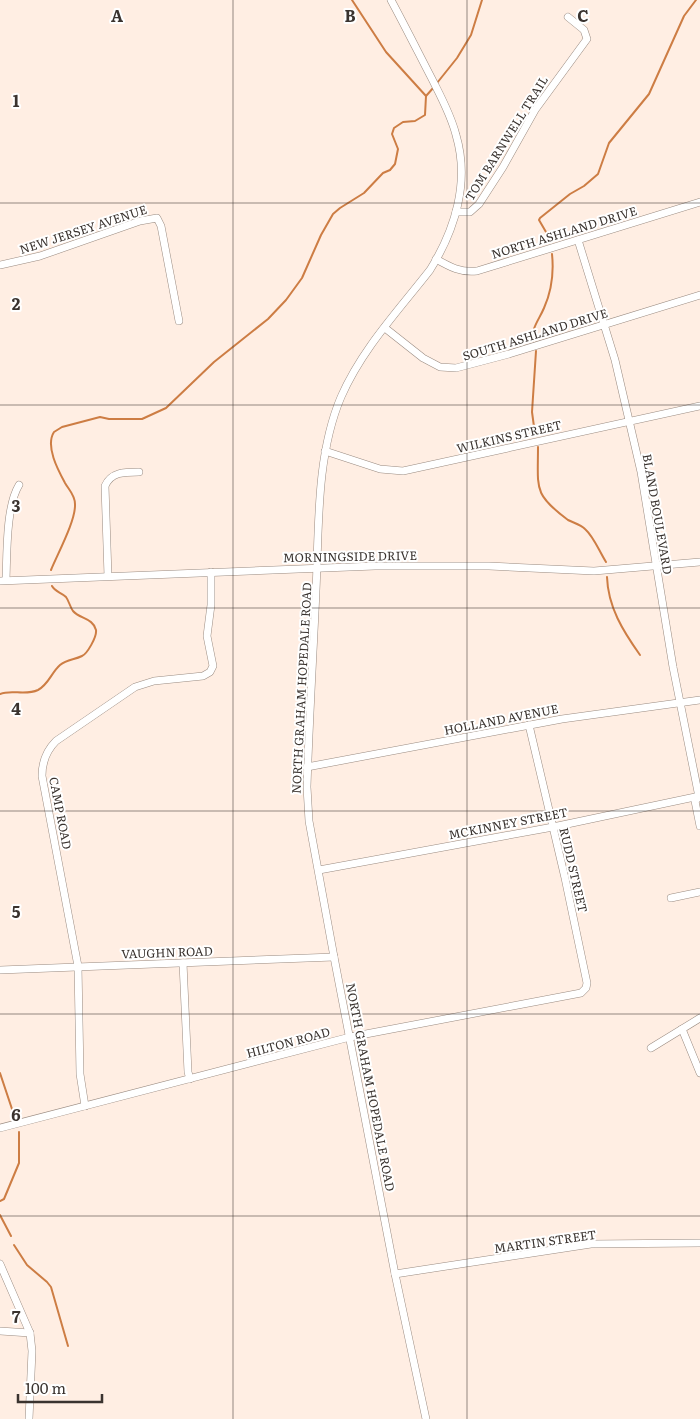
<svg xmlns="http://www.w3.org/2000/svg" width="700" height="1419" viewBox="0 0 700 1419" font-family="Literata,serif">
	<rect width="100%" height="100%" fill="#ffeee3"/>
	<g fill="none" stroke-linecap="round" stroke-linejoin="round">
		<!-- stream -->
		<g stroke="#cd7d44" stroke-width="2">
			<polyline points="352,0 386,52 426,96"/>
			<polyline points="437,83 457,58 471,35 482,0"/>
			<polyline points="426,96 434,87"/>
			<polyline points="548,241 546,232 539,220 540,218 570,194 584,186 598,174 609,143 649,94 684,16 696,0"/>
			<path d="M 533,341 C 531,328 539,320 544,308 C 552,290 554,273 552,254"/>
			<polyline points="535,434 532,412 536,351"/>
			<path d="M 538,447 C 538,489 533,494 568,520 C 574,523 581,525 585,529 C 594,537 599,551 606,562"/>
			<path d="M 51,570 C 58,553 76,520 75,504 C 75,495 69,490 65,483 C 58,470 45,446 54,432 L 62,427 L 100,417 L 109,419 L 142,419 L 166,408 L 214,362 L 268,319 L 286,300 L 302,278 L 321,235 L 333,214 L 340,208 L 364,193 L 383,173 L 390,170 L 395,164 L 398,149 L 392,134 L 394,128 L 403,122 L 415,121 L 425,115 L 426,96"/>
			<path d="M 607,577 C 608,607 623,631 640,655"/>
			<path d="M 0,694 C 11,689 25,696 38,690 C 49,684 51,673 60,665 C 67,659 74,660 82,656 C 87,654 97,637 96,630 C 93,618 80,619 73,611 C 70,607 69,601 66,597 C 61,592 55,592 52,586"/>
			<polyline points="0,1073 15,1118"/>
			<polyline points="0,1201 4,1199 19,1163 19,1132"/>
			<polyline points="0,1215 11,1236"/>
			<polyline points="14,1245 27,1265 47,1282 51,1287 68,1346"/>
		</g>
		<defs>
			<g id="minor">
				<path d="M 391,0 C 405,26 418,52 432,79 C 441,97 451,115 456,135 C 470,182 455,230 430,270 C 398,311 362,349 341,397 C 316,456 319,527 316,591 C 313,656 309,722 307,787 L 309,821 L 334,957 L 395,1274 L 426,1419"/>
				<polyline points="456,212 470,212 479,204 503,167 535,110 587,39 584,30 568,17"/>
				<polyline points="578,240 615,360 641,472 673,667 699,797"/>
				<path d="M 436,259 C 450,267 461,273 477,271 L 700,202"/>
				<polyline points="0,265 40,256 140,221 157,218 161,226 179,321"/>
				<polyline points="385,328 423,358 440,367 456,368 509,354 700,295"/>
				<polyline points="325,451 380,469 403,471 700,406"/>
				<path d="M 108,576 L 105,486 C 111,472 124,472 139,472"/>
				<path d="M 6,580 C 7,554 6,506 19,485"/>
				<polyline points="0,581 375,566 489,566 594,571 700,562"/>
				<polyline points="307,767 562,719 700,700"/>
				<polyline points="699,797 695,801 700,826"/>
				<polyline points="319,870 553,827 700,796"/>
				<polyline points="671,898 700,892"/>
				<polyline points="183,963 188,1072 190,1079"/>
				<polyline points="0,970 334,957"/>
				<polyline points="682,1029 700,1073"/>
				<polyline points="651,1048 700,1018"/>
				<path d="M 85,1106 L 80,1074 L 78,966 L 42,776 C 42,762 46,751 56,741 L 135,687 L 154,681 L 203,676 L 210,672 L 213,666 L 207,636 L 211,605 L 211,572"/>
				<polyline points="0,1128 350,1037 581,993 586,988 587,983 565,878 529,725"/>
				<polyline points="0,1264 30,1333 32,1351 29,1419"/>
				<polyline points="395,1274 591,1244 700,1243"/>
				<polyline points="0,1331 30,1333"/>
			</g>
		</defs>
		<!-- minor casing -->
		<use href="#minor" stroke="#9a8b81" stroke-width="8"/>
		<!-- minor -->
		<use href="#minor" stroke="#fff" stroke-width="7"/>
	</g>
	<!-- grid -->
	<path fill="none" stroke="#3a332f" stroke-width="1" stroke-opacity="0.55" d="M 233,0 L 233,1419M 467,0 L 467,1419M 0,203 L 700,203M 0,405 L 700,405M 0,608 L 700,608M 0,811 L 700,811M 0,1014 L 700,1014M 0,1216 L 700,1216"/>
	<g text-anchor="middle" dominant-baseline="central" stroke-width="4" stroke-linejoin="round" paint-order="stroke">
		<!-- street labels -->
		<g font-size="12" fill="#3a332f" stroke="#fff">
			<text transform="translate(506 138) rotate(-58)">TOM BARNWELL TRAIL</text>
			<text transform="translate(83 229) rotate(-18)">NEW JERSEY AVENUE</text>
			<text transform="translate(564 232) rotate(-17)">NORTH ASHLAND DRIVE</text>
			<text transform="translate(535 334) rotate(-17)">SOUTH ASHLAND DRIVE</text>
			<text transform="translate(509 436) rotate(-13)">WILKINS STREET</text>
			<text transform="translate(658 514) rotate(80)">BLAND BOULEVARD</text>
			<text transform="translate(350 556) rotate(-1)">MORNINGSIDE DRIVE</text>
			<text transform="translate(301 688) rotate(-87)">NORTH GRAHAM HOPEDALE ROAD</text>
			<text transform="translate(501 719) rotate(-11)">HOLLAND AVENUE</text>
			<text transform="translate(61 813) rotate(79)">CAMP ROAD</text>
			<text transform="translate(508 823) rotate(-11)">MCKINNEY STREET</text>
			<text transform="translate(574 870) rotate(77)">RUDD STREET</text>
			<text transform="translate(167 952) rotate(-2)">VAUGHN ROAD</text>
			<text transform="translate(288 1042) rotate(-15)">HILTON ROAD</text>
			<text transform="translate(371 1087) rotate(79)">NORTH GRAHAM HOPEDALE ROAD</text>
			<text transform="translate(545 1241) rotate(-8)">MARTIN STREET</text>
		</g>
	</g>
	<g font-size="16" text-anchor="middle" font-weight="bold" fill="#3a332f" stroke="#fff" stroke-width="4" stroke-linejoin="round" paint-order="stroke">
		<text x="117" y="22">A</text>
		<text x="350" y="22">B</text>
		<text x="583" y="22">C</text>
		<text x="16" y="107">1</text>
		<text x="16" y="310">2</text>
		<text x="16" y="512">3</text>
		<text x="16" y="715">4</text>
		<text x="16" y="918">5</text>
		<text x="16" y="1121">6</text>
		<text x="16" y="1323">7</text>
	</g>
	<!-- scale -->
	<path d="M18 1394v8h84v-8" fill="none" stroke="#3a332f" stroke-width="2.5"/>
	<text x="25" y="1394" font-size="15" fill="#3a332f" stroke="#ffffff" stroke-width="4" paint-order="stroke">100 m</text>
</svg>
